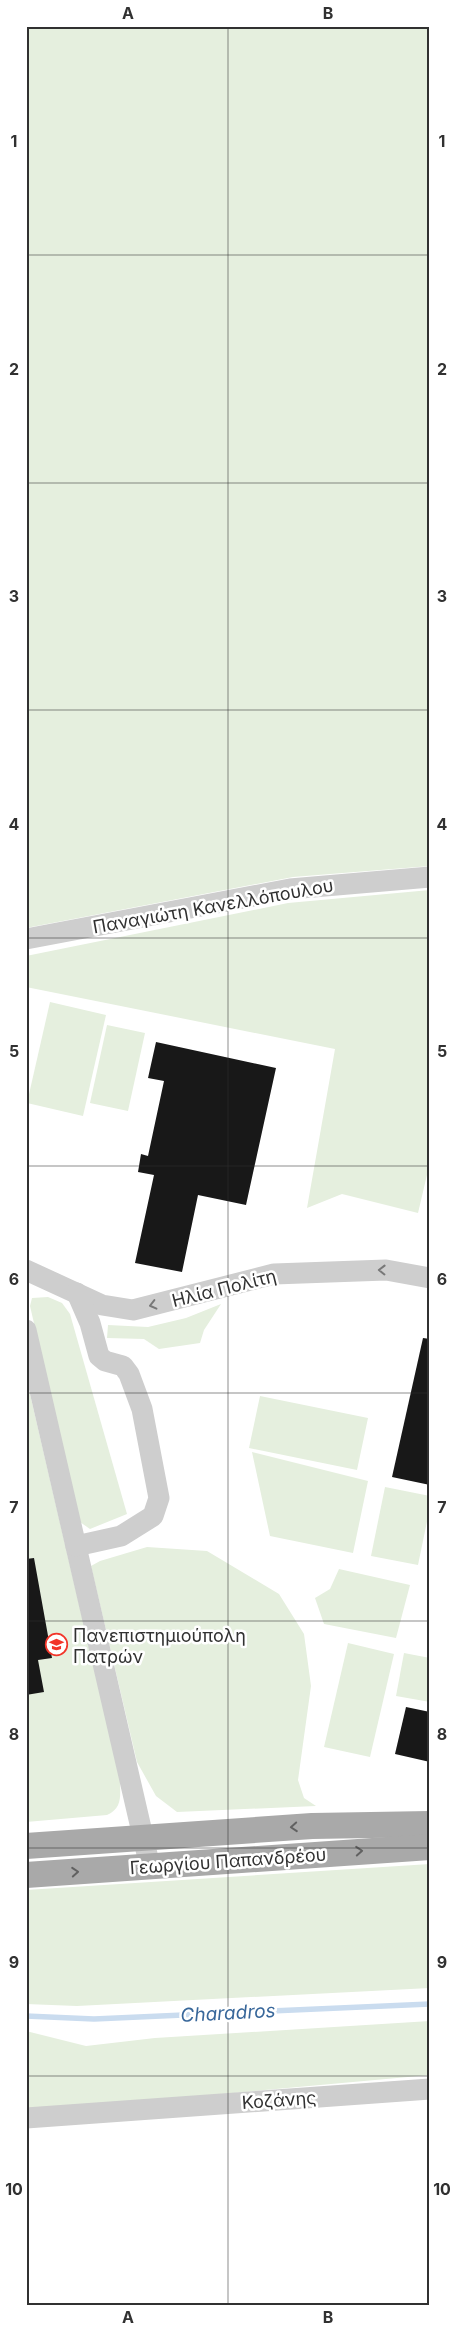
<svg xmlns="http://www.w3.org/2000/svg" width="456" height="2331" viewBox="0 0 456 2331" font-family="Inter,sans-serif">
	<rect width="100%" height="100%" fill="#fff"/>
	<!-- green -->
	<g fill="#e5efde">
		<polygon points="26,26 430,26 430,866 293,877 26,928"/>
		<polygon points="430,890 430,1162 418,1213 342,1194 307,1208 335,1049 26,987 26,956 288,903"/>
		<polygon points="50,1002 106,1015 83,1116 27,1103"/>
		<polygon points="107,1025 145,1033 128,1111 90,1103"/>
		<polygon points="48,1297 62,1303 70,1314 127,1514 90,1529 80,1522 30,1306 32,1298"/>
		<polygon points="221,1304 204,1330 200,1343 159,1349 144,1339 107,1338 108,1325 148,1327 186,1318"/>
		<path d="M 26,1377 L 120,1780 C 120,1795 123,1808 107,1815 L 26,1822 Z"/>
		<polygon points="260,1396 368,1418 357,1470 249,1448"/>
		<polygon points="252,1452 368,1481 353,1553 270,1536"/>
		<polygon points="385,1487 430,1496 430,1507 418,1565 371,1556"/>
		<polygon points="147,1547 207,1551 279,1594 304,1634 311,1686 298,1780 304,1798 316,1806 177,1812 156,1796 137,1762 91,1566 100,1561"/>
		<polygon points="339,1569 410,1585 396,1638 324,1624 315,1598 330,1589"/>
		<polygon points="348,1643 394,1654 370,1757 324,1747"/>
		<polygon points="404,1653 430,1658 430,1702 396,1696"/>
		<polygon points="430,1864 430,1988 77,2006 26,2004 26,1890"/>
		<polygon points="430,2021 430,2075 135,2102 26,2108 26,2031 86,2046 155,2038"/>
	</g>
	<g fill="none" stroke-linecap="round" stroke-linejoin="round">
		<!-- stream -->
		<polyline stroke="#cadcef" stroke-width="5.5" points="26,2016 94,2019 430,2004"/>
	</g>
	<!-- building -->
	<g fill="#181818">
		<polygon points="156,1042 276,1068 246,1205 198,1195 182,1272 135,1263 154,1175 138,1172 141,1154 148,1156 164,1081 148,1078"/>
		<polygon points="423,1338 430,1339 430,1485 392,1477"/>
		<polygon points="34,1558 52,1658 38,1660 44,1692 26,1695 26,1559"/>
		<polygon points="406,1707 430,1712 430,1762 395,1754"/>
	</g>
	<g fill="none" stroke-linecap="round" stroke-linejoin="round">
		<!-- minor -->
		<g stroke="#cecece" stroke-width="21">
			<polyline points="26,939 290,889 430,877"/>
			<polyline points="26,1270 102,1305 133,1310 274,1274 386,1270 430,1278"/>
			<polyline points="26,1330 150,1867"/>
			<polyline points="76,1546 121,1536 153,1516 159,1498 142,1409 129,1374 123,1366 105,1361 99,1356 90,1323 77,1293"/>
			<polyline points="26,2118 430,2089"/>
		</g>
		<!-- major -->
		<g stroke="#a9a9a9" stroke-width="26">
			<polyline points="26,1846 312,1826 430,1824"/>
			<polyline points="26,1875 430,1847"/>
		</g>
	</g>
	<!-- one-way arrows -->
	<defs><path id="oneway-chevron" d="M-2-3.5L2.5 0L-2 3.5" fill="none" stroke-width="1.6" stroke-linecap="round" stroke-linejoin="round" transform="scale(1.25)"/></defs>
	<g stroke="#787878">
		<use href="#oneway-chevron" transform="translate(382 1270) rotate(-179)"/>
		<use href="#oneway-chevron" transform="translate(153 1305) rotate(166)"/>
	</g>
	<g stroke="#616161">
		<use href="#oneway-chevron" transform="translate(294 1827) rotate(176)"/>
		<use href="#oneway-chevron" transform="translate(359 1851) rotate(-4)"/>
		<use href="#oneway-chevron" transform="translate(75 1872) rotate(-4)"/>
	</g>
	<!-- grid -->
	<path fill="none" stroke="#313131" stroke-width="1" stroke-opacity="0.55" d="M 228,26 L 228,2305M 26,255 L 430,255M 26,483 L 430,483M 26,710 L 430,710M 26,938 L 430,938M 26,1166 L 430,1166M 26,1393 L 430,1393M 26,1621 L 430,1621M 26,1848 L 430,1848M 26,2076 L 430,2076"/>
	<!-- icons -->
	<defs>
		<symbol id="university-ring" viewBox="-11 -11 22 22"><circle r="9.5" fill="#fff" stroke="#f23529" stroke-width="1.5"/><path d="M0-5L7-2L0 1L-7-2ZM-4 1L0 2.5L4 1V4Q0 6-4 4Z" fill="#f23529"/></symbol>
	</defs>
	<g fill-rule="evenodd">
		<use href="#university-ring" x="44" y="1632" width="25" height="25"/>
	</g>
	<g text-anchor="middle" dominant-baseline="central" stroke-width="5" stroke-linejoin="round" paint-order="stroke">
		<!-- street labels -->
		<g font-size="18" fill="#313131" stroke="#fff">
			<text transform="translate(213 906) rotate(-10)">Παναγιώτη Κανελλόπουλου</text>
			<text transform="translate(224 1288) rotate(-14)">Ηλία Πολίτη</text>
			<text transform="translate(228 1861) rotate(-4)">Γεωργίου Παπανδρέου</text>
			<text transform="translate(279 2100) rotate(-4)">Κοζάνης</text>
		</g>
		<!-- poi labels -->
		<g font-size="18" fill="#313131" stroke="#fff" text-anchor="start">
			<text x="73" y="1635">Πανεπιστημιούπολη<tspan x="73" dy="21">Πατρών</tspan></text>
		</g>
		<!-- water labels -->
		<g font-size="19" font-style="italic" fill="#38679a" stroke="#fff">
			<text transform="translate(228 2013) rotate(-3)">Charadros</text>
		</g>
	</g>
	<!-- border -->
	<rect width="456" height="2331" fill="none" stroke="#ffffff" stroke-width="55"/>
	<rect x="28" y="28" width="400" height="2276" fill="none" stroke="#313131" stroke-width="2"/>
	<g font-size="16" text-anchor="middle" font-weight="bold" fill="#313131">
		<text x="128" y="19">A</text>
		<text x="328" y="19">B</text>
		<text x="14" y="147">1</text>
		<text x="442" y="147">1</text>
		<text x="14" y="375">2</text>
		<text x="442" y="375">2</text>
		<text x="14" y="602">3</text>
		<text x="442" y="602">3</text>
		<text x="14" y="830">4</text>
		<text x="442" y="830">4</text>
		<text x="14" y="1057">5</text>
		<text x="442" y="1057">5</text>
		<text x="14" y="1285">6</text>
		<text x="442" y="1285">6</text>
		<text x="14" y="1513">7</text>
		<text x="442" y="1513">7</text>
		<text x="14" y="1740">8</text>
		<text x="442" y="1740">8</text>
		<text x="14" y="1968">9</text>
		<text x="442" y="1968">9</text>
		<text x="14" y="2195">10</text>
		<text x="442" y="2195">10</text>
		<text x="128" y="2323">A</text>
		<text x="328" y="2323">B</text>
	</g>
</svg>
